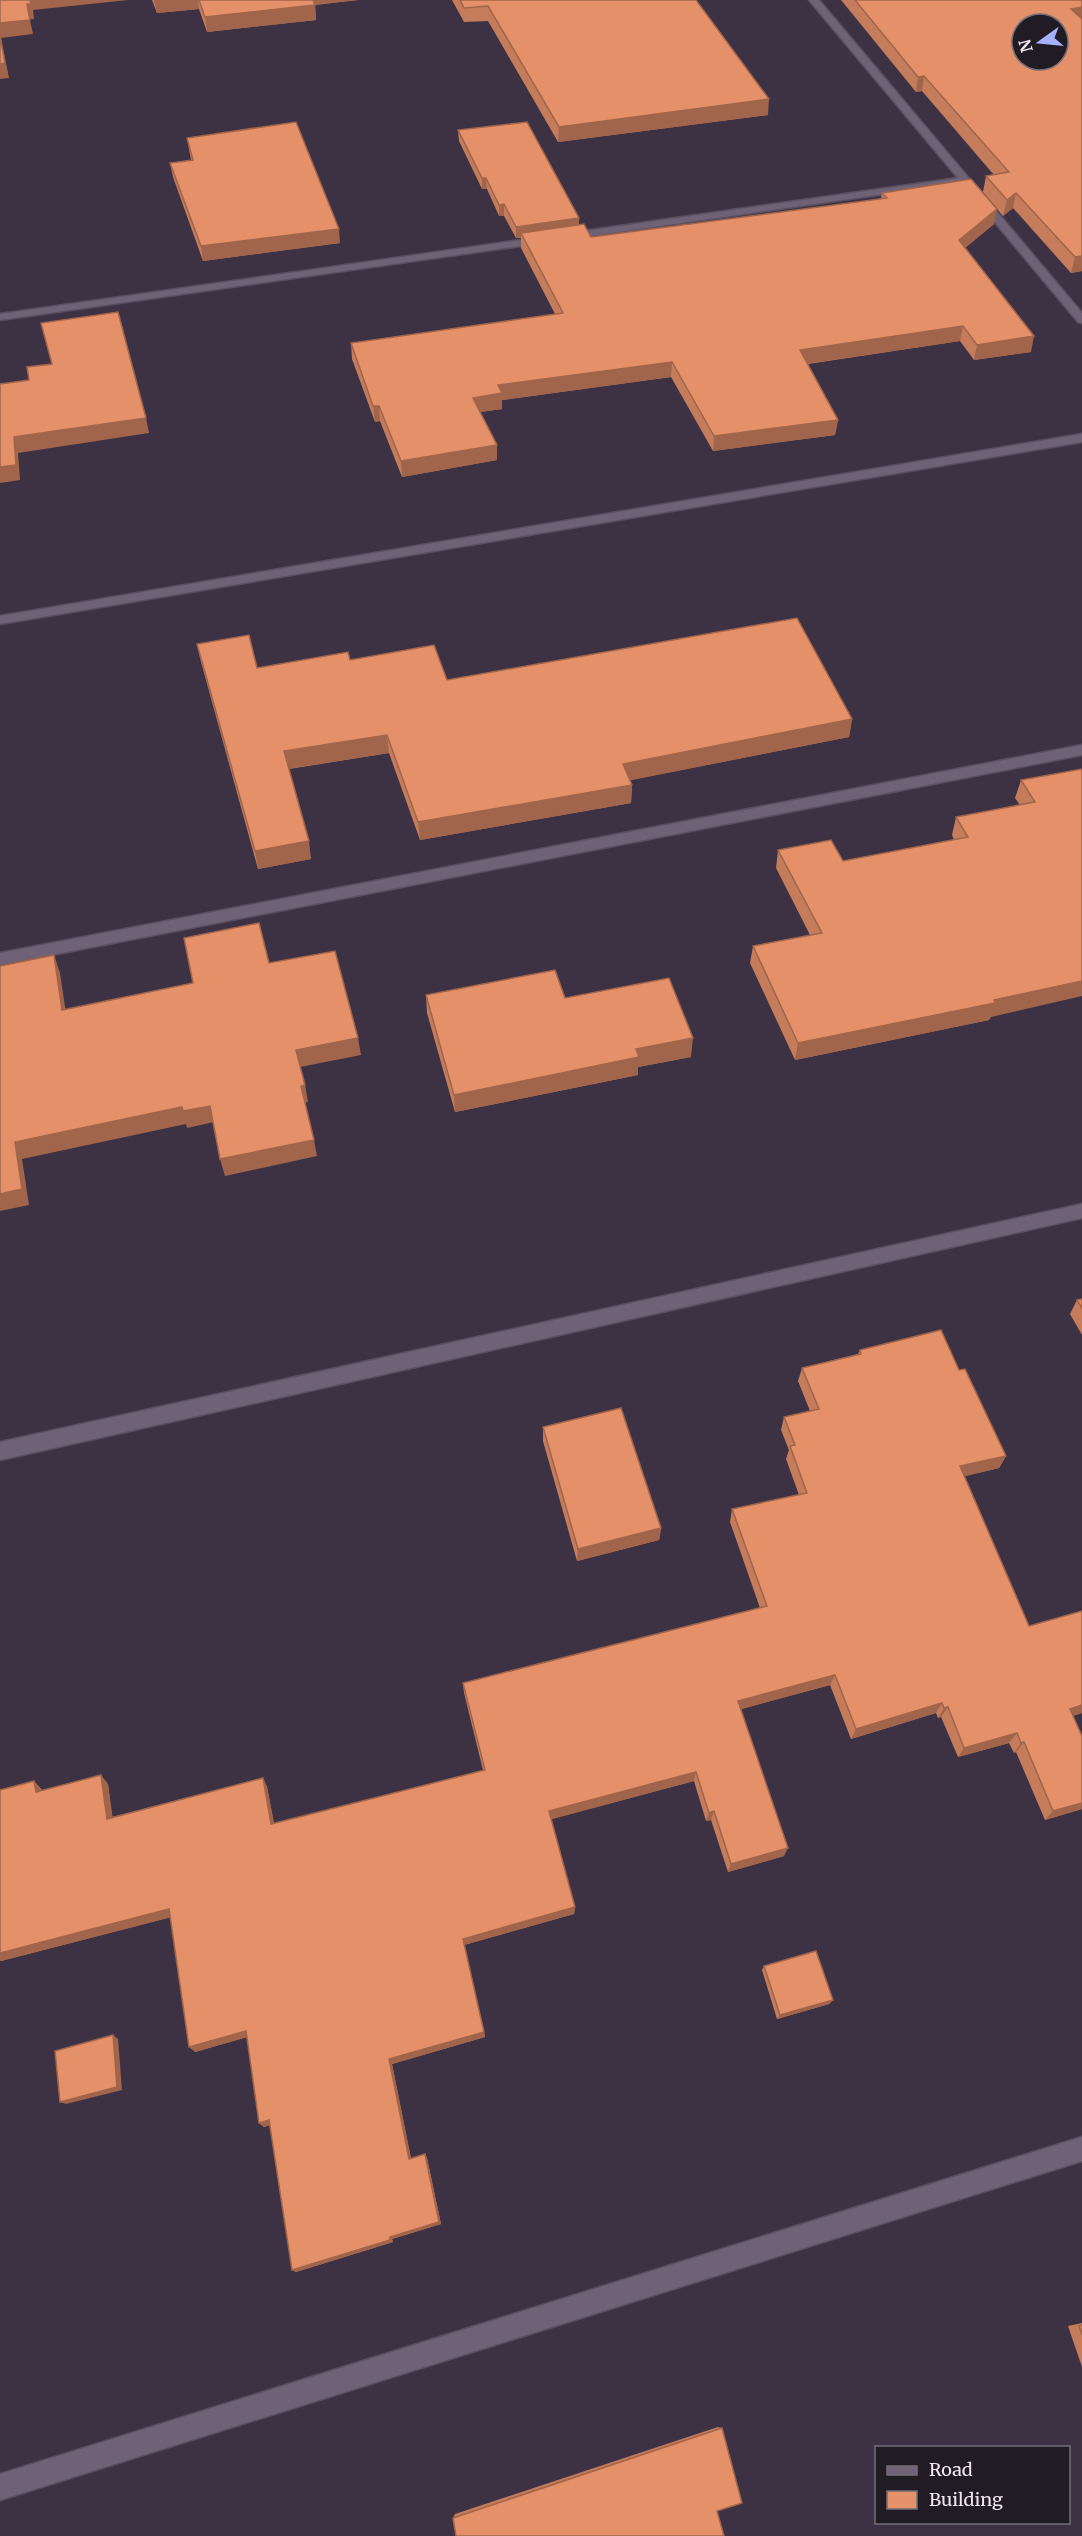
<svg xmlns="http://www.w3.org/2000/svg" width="1082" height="2536" viewBox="0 0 1082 2536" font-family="Merriweather,serif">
	<rect width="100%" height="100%" fill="#3d3244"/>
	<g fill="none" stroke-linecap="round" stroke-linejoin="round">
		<defs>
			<g id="street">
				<polygon points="809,0 819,0 1082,313 1082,323 1078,322 962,183 0,320 0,314 958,178"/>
				<polygon points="1082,434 1082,442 0,624 0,616"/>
				<polygon points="1082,745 1082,755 0,965 0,953"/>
				<polygon points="1082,1204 1082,1218 0,1460 0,1442"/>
				<polygon points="1082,2137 1082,2161 0,2500 0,2474"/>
			</g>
		</defs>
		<!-- street casing -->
		<use href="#street" stroke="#594f5f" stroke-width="3"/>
		<!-- street -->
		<use href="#street" fill="#6f6276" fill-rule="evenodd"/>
	</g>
	<!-- wall -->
	<g fill="#c47c5a">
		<polygon points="152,0 358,0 315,5 316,20 207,32 199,9 157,13"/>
		<polygon points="452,0 698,0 696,0 768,115 558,142 488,21 464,22"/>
		<polygon points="841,0 1082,0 1082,271 1071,273 1013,208 1003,216 983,192 986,176 994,175 922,91 916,92"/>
		<polygon points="458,130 579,218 579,225 591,237 881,199 882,193 994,224 965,248 1031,352 974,360 960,341 808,364 838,420 835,435 713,451 671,377 502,400 502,409 480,412 497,445 497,460 402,477 380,421 375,422 352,359 351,343 555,314 521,248 521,238 516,238 504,216 499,216 487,189 482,189 459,141"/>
		<polygon points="187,138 340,243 203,261 173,177 170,163 191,160"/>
		<polygon points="197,644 257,668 350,660 447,680 852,719 849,737 630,780 632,785 631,803 420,840 389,753 289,769 311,859 258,869 201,662"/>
		<polygon points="1082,769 989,1020 795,1060 750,963 753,946 810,935 776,868 778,850 843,861 954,840 952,835 956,817 1020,805 1015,798 1021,780"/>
		<polygon points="426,995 565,998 691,1057 638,1067 638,1075 455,1112 427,1013"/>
		<polygon points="1082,1299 1082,1335 1070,1314 1077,1300"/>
		<polygon points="860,1350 959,1370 1006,1456 999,1468 964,1476 1029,1626 1082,1611 1082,1713 1073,1716 1082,1809 1045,1820 1016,1752 1014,1753 1009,1743 958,1757 941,1717 938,1718 936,1713 851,1739 830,1685 741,1709 784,1856 728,1872 711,1820 706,1821 694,1781 551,1819 575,1907 574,1914 464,1945 485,2037 392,2064 411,2159 427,2158 441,2224 392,2239 393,2242 296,2272 292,2270 270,2125 264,2127 259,2123 247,2037 195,2052 171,1917 1,1961 0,1961 0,1790 34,1781 42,1790 108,1784 112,1817 263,1778 267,1787 274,1824 483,1770 464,1693 463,1683 760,1608 730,1522 732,1509 799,1495 786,1459 789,1450 781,1430 784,1417 810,1411 798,1381 802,1368 858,1354"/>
		<polygon points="543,1427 661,1528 659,1540 577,1561 543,1441"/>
		<polygon points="764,1966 833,2000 829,2004 777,2019 762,1970"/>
		<polygon points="1082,2323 1082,2367 1068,2326"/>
		<polygon points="718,2427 722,2428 717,2511 453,2518 455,2514"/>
	</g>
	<!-- shaded-wall -->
	<g fill="#a0654a">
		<polygon points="30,0 128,0 33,10 34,19 30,19 27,4"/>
		<polygon points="154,0 198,0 199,9 157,13"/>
		<polygon points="309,0 358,0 310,5"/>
		<polygon points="315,5 316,20 207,32 205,17"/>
		<polygon points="1082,7 1082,22 1071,9"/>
		<polygon points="30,20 33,34 1,38 9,78 0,79 0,23"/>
		<polygon points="924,76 922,91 916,92 918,77"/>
		<polygon points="769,99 768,115 558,142 559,127"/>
		<polygon points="482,178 486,178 487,189 482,189"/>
		<polygon points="1016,193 1013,208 1003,216 1007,200"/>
		<polygon points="504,204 504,216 499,216 499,205"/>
		<polygon points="997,209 994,224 956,255 959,240"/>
		<polygon points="579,218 579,230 521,233 521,238 516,238 516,227"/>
		<polygon points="339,229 340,243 203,261 201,246"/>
		<polygon points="1082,256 1082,271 1071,273 1075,257"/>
		<polygon points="963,326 960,341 798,365 800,350"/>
		<polygon points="1034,336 1031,352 974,360 977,345"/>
		<polygon points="672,362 671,377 502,400 502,409 473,413 473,398 498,385"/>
		<polygon points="373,406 379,406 380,421 375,422"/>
		<polygon points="146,418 149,433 18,453 20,480 0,483 0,467 14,437"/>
		<polygon points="838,420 835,435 713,451 714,436"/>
		<polygon points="497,445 497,460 402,477 401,461"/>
		<polygon points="852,719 849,737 622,782 623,764"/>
		<polygon points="387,735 389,753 287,769 284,751"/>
		<polygon points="632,785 631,803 420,840 418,822"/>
		<polygon points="309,841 311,859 258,869 255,851"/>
		<polygon points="54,955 60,973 68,1027 62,1010"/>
		<polygon points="1082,981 1082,996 991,1017 989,1020 795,1060 798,1043"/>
		<polygon points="358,1038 361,1055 300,1067 296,1050"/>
		<polygon points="693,1038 691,1057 638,1067 638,1075 455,1112 454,1095 636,1049"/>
		<polygon points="305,1085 308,1102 304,1103 301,1086"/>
		<polygon points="210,1106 214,1122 187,1128 186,1124 22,1159 29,1205 0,1211 0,1194 15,1142 182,1107"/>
		<polygon points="314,1140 317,1156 225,1176 220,1159"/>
		<polygon points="1006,1456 999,1468 954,1479 960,1466"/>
		<polygon points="661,1528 659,1540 577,1561 578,1549"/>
		<polygon points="835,1675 830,1685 735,1711 738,1701"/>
		<polygon points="942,1703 936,1713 851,1739 856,1729"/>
		<polygon points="1082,1705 1082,1713 1062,1719 1070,1709"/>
		<polygon points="948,1707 941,1717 938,1718 944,1708"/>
		<polygon points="1017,1733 1009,1743 958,1757 964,1748"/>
		<polygon points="1024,1742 1016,1752 1014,1753 1021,1743"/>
		<polygon points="696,1772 694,1781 549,1820 549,1811"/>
		<polygon points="101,1775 108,1784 114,1827 107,1819"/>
		<polygon points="263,1778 267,1787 276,1833 271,1824"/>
		<polygon points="34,1781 42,1790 44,1801 36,1792"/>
		<polygon points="1082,1803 1082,1809 1045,1820 1053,1811"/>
		<polygon points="714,1811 711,1820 706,1821 709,1813"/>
		<polygon points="788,1848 784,1856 728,1872 731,1864"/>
		<polygon points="575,1907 574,1914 464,1945 463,1939"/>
		<polygon points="169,1909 176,1916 1,1961 0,1961 0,1953"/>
		<polygon points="833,2000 829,2004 777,2019 780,2015"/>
		<polygon points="246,2031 251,2036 195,2052 189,2047"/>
		<polygon points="484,2032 485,2037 392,2064 412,2163 409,2159 389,2059"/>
		<polygon points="113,2035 118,2039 122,2090 66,2104 60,2102"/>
		<polygon points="269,2120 274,2124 264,2127 259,2123"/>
		<polygon points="425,2154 427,2158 441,2224 392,2239 393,2242 296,2272 292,2270 390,2237"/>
	</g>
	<!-- building -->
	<g fill="#e49069" stroke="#a0654a" stroke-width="1.5" fill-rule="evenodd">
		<polygon points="0,0 30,0 31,4 27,4 30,20 0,23"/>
		<polygon points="199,0 313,0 315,5 205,17"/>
		<polygon points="460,0 696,0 769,99 559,127 488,6 464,8"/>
		<path d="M 855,0 L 1082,0 L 1082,7 L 1071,9 L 1082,19 L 1082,256 L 1075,257 L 1016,193 L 1007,200 L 986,176 L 1009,172 L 924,76 L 918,77 ZM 1022,24 L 1058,24 L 1058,60 L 1022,60 Z"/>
		<polygon points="0,36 5,63 0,64"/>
		<polygon points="296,122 339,229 201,246 170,163 193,160 187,138"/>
		<polygon points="527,122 579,218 516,227 504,204 499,205 486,178 482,178 458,130"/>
		<polygon points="971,179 997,209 959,240 1034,336 977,345 963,326 800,350 838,420 714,436 672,362 498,385 502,393 473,398 497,445 401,461 379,406 373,406 351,343 563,313 521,233 584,224 591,237 887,198 882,193"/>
		<polygon points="118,312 146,418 14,437 16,465 0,467 0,384 29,380 27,367 52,364 41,323"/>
		<polygon points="797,618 852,719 623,764 632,785 418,822 387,735 284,751 309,841 255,851 197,644 249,635 257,668 348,652 350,660 434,645 447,680"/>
		<polygon points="1082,769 1082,981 994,1000 995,1003 798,1043 753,946 822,933 778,850 831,840 843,861 968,837 956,817 1035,802 1021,780"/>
		<polygon points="259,923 269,963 335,951 358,1038 296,1050 305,1085 301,1086 314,1140 220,1159 210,1106 183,1111 182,1107 15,1142 22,1189 0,1194 0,966 54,955 62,1010 193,983 184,938"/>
		<polygon points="555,970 565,998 669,978 693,1038 636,1049 639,1057 454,1095 426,995"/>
		<polygon points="1082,1299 1082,1308 1077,1300"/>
		<polygon points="941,1330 959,1370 965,1369 1006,1456 960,1466 1029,1626 1082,1611 1082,1705 1070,1709 1082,1736 1082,1803 1053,1811 1024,1742 1021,1743 1017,1733 964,1748 948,1707 944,1708 942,1703 856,1729 835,1675 738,1701 788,1848 731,1864 714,1811 709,1813 696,1772 549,1811 575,1907 463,1939 484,2032 389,2059 409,2159 425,2154 439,2222 390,2237 390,2240 292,2270 269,2120 259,2123 246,2031 189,2047 169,1909 0,1953 0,1790 34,1781 36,1792 101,1775 107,1819 263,1778 271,1824 485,1770 463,1683 767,1606 732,1509 807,1493 790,1446 795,1445 784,1417 819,1409 802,1368 861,1354 860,1350"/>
		<polygon points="621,1408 661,1528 578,1549 543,1427"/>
		<polygon points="816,1951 833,2000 780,2015 764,1966"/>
		<polygon points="113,2035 117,2087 60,2102 55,2051"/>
		<polygon points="1082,2325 1082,2335 1079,2326"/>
		<polygon points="722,2428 742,2503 717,2511 724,2536 456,2536 453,2518"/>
	</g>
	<!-- legend -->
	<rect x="875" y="2446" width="195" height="78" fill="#211c24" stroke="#736e77" stroke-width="1.5"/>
	<rect x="887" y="2466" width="30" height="9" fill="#6f6276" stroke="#736e77" stroke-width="1.5"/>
	<text x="929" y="2476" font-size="18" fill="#efe8f4">Road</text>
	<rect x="887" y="2491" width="30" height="18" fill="#e49069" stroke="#736e77" stroke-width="1.5"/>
	<text x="929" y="2506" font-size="18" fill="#efe8f4">Building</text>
	<!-- north arrow -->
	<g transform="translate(1040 42) rotate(255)"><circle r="28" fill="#211c24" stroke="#736e77" stroke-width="1.5"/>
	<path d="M0-4.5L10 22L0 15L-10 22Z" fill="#a6b1fc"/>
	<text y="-9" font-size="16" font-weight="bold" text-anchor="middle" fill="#efe8f4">N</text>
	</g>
</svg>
